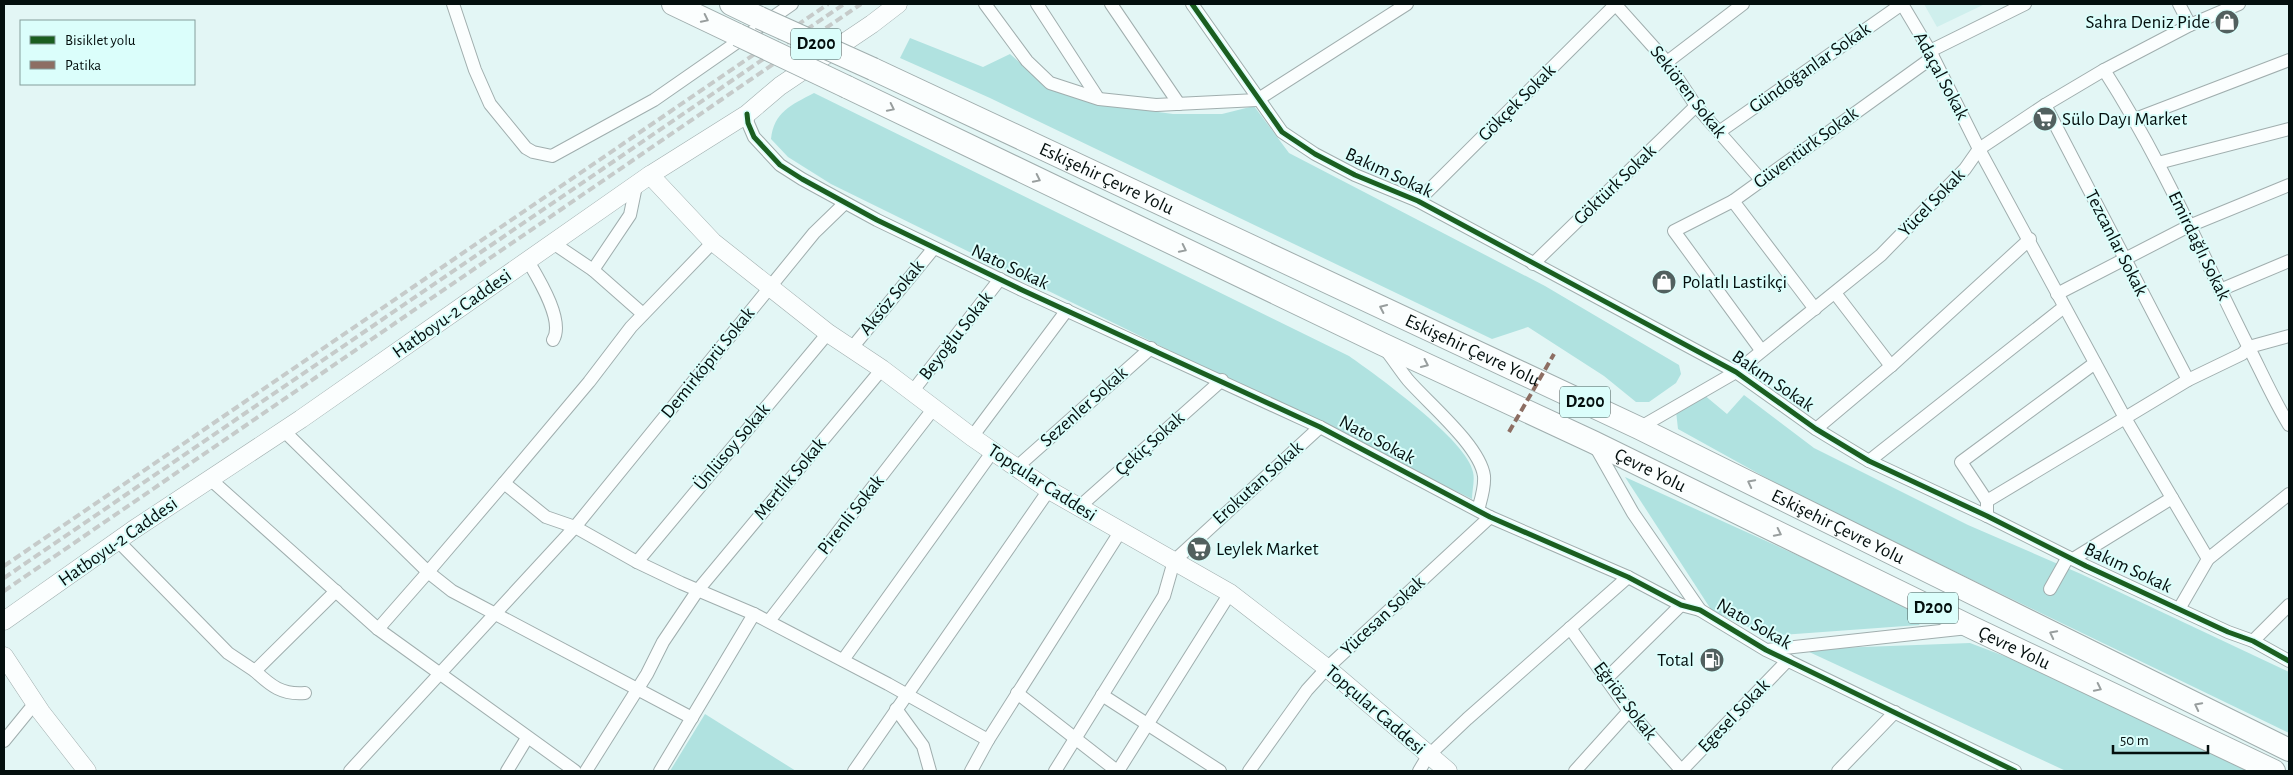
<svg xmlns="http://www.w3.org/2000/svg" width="2293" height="775" viewBox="0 0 2293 775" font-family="'Alegreya Sans',sans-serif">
	<rect width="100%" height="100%" fill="#e3f6f5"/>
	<!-- built -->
	<polygon fill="#cfefed" points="1924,4 1985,4 1937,27"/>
	<!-- green -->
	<g fill="#b0e2e0">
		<polygon points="910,38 983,67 1010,54 1048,87 1092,103 1173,114 1222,114 1254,106 1289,153 1545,286 1679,365 1681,374 1676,383 1649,402 1636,402 1604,376 1528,327 1492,339 990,98 900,58"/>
		<path d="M 814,93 L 1349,356 C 1376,375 1468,441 1473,472 C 1475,480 1472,491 1472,499 L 831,184 L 788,157 L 771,139 C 774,112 791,105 814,93 Z"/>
		<polygon points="1703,394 1727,414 1744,395 1814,448 1968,525 2081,574 2289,672 2289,733 1797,495 1678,429 1676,411"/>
		<polygon points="1625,477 1927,614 1919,625 1769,636 1712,611"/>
		<polygon points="1970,643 2028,665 2261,771 2066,771 1807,651 1810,649"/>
		<polygon points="705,714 796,771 670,771"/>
	</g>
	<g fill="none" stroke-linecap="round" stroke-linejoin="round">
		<defs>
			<g id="street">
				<polyline points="453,4 475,70 490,104 526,148 533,152 552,156 654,100 792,4"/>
				<polyline points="985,4 1027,61 1050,83 1099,99 1156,105 1257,100 1407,4"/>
				<polyline points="1037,4 1098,98"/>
				<polyline points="1111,4 1179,104"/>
				<polyline points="1192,4 1282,132 1315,154 1355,175 1418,201 1736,372 1816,429 1869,461 1987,516 2086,566 2228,632 2253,641 2289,661"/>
				<polyline points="1615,4 1667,62 1696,106 1762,181"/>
				<polyline points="1902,4 1930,51 1979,149 2125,418 2208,559"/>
				<polyline points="2179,4 2190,25"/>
				<polyline points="1930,51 2025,4"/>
				<polyline points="1667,62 1743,4"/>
				<path d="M 2104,70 C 2160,157 2201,252 2247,344 C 2261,371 2273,399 2289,425"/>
				<polyline points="2045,105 2188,380"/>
				<polyline points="747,114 748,123 754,137 780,165 802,179 877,220 1022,290 1320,427 1490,517 1628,577 1681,605 1700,610 1766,650 2015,771"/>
				<polyline points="2135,119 2289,60"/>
				<polyline points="1719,132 1902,4"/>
				<polyline points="2158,163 2289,129"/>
				<polyline points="636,186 630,215 593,270 643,314"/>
				<polyline points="1418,201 1616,4"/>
				<polyline points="1733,201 1815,309"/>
				<polyline points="553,243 593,270"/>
				<path d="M 528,261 C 538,278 565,321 553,340"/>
				<polyline points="1533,264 1696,106"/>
				<polyline points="2220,290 2289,261"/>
				<polyline points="1835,293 1891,366"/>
				<polyline points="2057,294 2189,226 2289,185"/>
				<polyline points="851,349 934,248"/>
				<path d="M 1385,349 C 1393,359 1400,370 1408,380 C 1428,403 1480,446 1484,476 C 1485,488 1481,499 1478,510"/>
				<polyline points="1761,350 1674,231 1733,201 1933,57"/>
				<polyline points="912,392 1000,279"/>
				<polyline points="1639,428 1736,372 1881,255 1965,169 1979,149 2045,105 2104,70 2190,25 2239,4"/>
				<polyline points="1816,429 1891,366 2030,239"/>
				<polyline points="283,430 428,572 504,483 546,517 575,527 637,562 681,583 754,614 888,684 988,740"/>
				<polyline points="972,437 1067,310"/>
				<polyline points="1594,444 1633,513 1700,610"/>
				<polyline points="1869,461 2064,307"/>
				<polyline points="1017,467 1151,348"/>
				<polyline points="210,479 378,629 575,771"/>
				<polyline points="504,483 589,382 631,327 713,242"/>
				<polyline points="1987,501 1961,462 2095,363"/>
				<polyline points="1078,508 1222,380"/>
				<polyline points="1987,516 1987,501 2188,380 2242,354 2249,347 2289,336"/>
				<polyline points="118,541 228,653 255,671 336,591"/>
				<polyline points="2073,559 2172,498"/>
				<polyline points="637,562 828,333"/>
				<polyline points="2050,589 2068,557"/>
				<polyline points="2179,609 2208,559 2289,494"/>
				<polyline points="769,621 934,408"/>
				<polyline points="1570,628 1629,711 1682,771"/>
				<polyline points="378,629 428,572 452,591 692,718"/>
				<polyline points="2253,641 2289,605"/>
				<polyline points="1767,650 1968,628"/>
				<polyline points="843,660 993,451"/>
				<path d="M 255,671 C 271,686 282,695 305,693"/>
				<polyline points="1607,678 1681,605"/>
				<polyline points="1017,693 1117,771"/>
				<polyline points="1102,695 1220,771"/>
				<polyline points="896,709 923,746 930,771"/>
				<polyline points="4,741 35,703"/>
				<polyline points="350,771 575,527 814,233 845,203"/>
				<polyline points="507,771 527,738"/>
				<polyline points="586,771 647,674 663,642 698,590 882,369"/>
				<polyline points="660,771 754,614"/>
				<polyline points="854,771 1049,490"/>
				<polyline points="971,771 988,740 1120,532"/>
				<polyline points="1055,771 1164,596 1174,561 1320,427"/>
				<polyline points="1118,771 1230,593"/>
				<polyline points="1249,771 1307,690 1327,668 1490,517"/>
				<polyline points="1419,771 1428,756 1467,719 1628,577"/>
				<polyline points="1575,771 1629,711"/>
				<polyline points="1681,771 1788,660"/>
				<polyline points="1838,771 1895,712"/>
			</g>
			<g id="secondary">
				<polyline points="650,175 713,242 828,333 882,369 972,437 1049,490 1230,593 1327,668 1448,771"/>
				<polyline points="4,621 133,530 301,419 650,175 747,114 780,86 872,24 898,4"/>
				<polyline points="4,656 41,712 87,771"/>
			</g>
			<g id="highway">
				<polyline points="673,4 738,35"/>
				<polyline points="731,4 760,18"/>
				<path id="s1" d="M 873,69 L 1639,428 L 2289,750"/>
				<path id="s2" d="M 847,87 L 1382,344 L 1593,442 L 1973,628 L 2274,771"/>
			</g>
		</defs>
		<!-- street casing -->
		<use href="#street" stroke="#a0aeae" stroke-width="14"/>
		<!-- secondary casing -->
		<use href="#secondary" stroke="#a0aeae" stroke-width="19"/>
		<!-- highway casing -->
		<use href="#highway" stroke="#a0aeae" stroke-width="24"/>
		<!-- street -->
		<use href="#street" stroke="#fbfefe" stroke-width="12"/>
		<!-- secondary -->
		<use href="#secondary" stroke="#fbfefe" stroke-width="18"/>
		<!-- highway -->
		<use href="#highway" stroke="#fbfefe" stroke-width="22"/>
		<!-- rail -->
		<g stroke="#c6cbca" stroke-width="4" stroke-dasharray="8 4" stroke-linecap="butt">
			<polyline points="4,566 828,4"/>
			<polyline points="4,578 844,4"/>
			<polyline points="4,591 861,4"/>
		</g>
		<defs>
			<g id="highway-bridge">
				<polyline points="760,18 873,69"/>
				<polyline points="738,35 847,87"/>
			</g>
		</defs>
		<!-- highway-bridge casing -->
		<use href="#highway-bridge" stroke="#a0aeae" stroke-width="24" stroke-linecap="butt"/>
		<!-- highway-bridge -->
		<use href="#highway-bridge" stroke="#fbfefe" stroke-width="22"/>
		<!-- quiet -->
		<polyline stroke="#8d6e63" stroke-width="4" stroke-dasharray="8 4" stroke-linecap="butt" points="1509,432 1554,354"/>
		<defs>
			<g id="cycleway">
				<polyline points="1192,4 1282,132 1315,154 1355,175 1418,201 1736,372 1816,429 1869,461 1987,516 2086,566 2228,632 2253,641 2289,661"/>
				<polyline points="747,114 748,123 754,137 780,165 802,179 877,220 1022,290 1320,427 1490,517 1628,577 1681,605 1700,610 1766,650 2015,771"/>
			</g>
		</defs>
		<!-- cycleway casing -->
		<use href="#cycleway" stroke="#dbfefb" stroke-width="8"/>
		<!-- cycleway -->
		<use href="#cycleway" stroke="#1b5e20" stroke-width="5"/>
	</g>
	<!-- one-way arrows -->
	<defs><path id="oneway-chevron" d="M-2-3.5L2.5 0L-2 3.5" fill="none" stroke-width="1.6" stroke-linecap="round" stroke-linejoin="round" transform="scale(1.25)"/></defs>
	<g stroke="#989e9e">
		<use href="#oneway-chevron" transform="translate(705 19) rotate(26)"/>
		<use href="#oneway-chevron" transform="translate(891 108) rotate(26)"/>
		<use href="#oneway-chevron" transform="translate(1037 179) rotate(26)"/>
		<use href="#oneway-chevron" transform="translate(1183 249) rotate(26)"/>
		<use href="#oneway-chevron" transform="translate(1383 308) rotate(-155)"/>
		<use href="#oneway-chevron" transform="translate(1425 364) rotate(25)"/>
		<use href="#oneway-chevron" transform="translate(1751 483) rotate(-153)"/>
		<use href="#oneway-chevron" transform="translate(1778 533) rotate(26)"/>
		<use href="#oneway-chevron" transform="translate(2053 634) rotate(-153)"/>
		<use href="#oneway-chevron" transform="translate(2098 688) rotate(26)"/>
		<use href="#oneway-chevron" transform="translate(2198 706) rotate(-153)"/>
	</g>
	<!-- icons -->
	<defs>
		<symbol id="shop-disc" viewBox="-11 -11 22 22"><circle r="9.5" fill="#52605f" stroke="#dbfefb"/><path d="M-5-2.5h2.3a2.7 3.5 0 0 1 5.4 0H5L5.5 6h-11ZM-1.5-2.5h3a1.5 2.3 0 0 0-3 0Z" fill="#fff"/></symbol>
		<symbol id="supermarket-disc" viewBox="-11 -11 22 22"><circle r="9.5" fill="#52605f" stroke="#dbfefb"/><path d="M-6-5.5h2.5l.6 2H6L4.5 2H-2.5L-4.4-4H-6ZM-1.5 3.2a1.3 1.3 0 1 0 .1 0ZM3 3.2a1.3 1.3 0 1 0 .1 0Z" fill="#fff"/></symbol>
		<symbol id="fuel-disc" viewBox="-11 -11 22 22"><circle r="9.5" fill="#52605f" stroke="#dbfefb"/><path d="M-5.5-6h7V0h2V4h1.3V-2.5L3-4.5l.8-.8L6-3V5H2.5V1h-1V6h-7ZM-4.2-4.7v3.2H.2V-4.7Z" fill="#fff"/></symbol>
	</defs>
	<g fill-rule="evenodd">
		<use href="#shop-disc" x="2213" y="8" width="28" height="28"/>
		<use href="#supermarket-disc" x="2031" y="105" width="28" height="28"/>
		<use href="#shop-disc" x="1650" y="268" width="28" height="28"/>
		<use href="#supermarket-disc" x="1185" y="535" width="28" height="28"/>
		<use href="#fuel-disc" x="1698" y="646" width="28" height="28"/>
	</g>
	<g text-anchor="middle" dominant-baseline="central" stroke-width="4" stroke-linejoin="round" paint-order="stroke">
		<!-- shield labels -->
		<g fill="#dbfefb" stroke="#445755" stroke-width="1">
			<rect x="791" y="28.5" width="50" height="31" rx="4"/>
			<rect x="1560" y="386.5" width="50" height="31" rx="4"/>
			<rect x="1908" y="592.5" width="50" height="31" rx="4"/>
		</g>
		<g font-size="18" font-weight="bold" fill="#040f0e">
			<text x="816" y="44">D200</text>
			<text x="1585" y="402">D200</text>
			<text x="1933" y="608">D200</text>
		</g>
		<!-- poi labels -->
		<g font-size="19" fill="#040f0e" stroke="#dbfefb" text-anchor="start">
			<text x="2210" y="22" text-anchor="end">Sahra Deniz Pide</text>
			<text x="2062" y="119">Sülo Dayı Market</text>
			<text x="1682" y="282">Polatlı Lastikçi</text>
			<text x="1216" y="549">Leylek Market</text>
			<text x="1694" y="660" text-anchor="end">Total</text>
		</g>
		<!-- street labels -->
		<g font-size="19" fill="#040f0e" stroke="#dbfefb">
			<text transform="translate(1810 68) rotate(-35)">Gündoğanlar Sokak</text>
			<text transform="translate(1941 76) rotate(62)">Adaçal Sokak</text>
			<text transform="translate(1688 92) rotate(52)">Sekiören Sokak</text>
			<text transform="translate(1517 103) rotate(-45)">Gökçek Sokak</text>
			<text transform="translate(1806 148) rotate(-36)">Güventürk Sokak</text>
			<text transform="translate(1389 173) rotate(25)">Bakım Sokak</text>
			<text stroke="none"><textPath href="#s1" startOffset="258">Eskişehir Çevre Yolu</textPath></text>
			<text transform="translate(1615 185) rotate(-44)">Göktürk Sokak</text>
			<text transform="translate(1932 203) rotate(-46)">Yücel Sokak</text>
			<text transform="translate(2116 243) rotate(63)">Tezcanlar Sokak</text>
			<text transform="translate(2199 246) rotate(64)">Emirdağlı Sokak</text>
			<text transform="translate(1010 267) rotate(25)">Nato Sokak</text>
			<text transform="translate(892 298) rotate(-51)">Aksöz Sokak</text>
			<text transform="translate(452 314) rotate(-35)">Hatboyu-2 Caddesi</text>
			<text transform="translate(956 336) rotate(-52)">Beyoğlu Sokak</text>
			<text stroke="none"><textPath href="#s1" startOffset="662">Eskişehir Çevre Yolu</textPath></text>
			<text transform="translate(708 363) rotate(-51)">Demirköprü Sokak</text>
			<text transform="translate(1773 381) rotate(34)">Bakım Sokak</text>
			<text transform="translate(1084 407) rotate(-42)">Sezenler Sokak</text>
			<text transform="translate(1377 440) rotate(28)">Nato Sokak</text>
			<text transform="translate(1150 444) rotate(-42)">Çekiç Sokak</text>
			<text transform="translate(732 447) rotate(-50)">Ünlüsoy Sokak</text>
			<text stroke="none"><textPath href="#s2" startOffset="890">Çevre Yolu</textPath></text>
			<text transform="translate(790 479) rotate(-50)">Mertlik Sokak</text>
			<text transform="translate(1042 483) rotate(33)">Topçular Caddesi</text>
			<text transform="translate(1258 483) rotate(-42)">Erokutan Sokak</text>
			<text transform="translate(851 515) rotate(-52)">Pirenli Sokak</text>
			<text stroke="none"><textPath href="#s1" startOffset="1068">Eskişehir Çevre Yolu</textPath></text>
			<text transform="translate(118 542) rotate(-35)">Hatboyu-2 Caddesi</text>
			<text transform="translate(2128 568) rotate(25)">Bakım Sokak</text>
			<text transform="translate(1383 616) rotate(-43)">Yücesan Sokak</text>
			<text transform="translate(1754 624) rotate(30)">Nato Sokak</text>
			<text stroke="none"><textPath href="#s2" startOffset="1295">Çevre Yolu</textPath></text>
			<text transform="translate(1625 701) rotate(53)">Eğriöz Sokak</text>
			<text transform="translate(1375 710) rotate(41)">Topçular Caddesi</text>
			<text transform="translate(1734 716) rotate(-46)">Egesel Sokak</text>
		</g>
	</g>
	<!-- border -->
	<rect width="2293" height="775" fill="none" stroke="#040f0e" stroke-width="10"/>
	<!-- legend -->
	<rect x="20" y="20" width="175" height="65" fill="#dbfefb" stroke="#859e9c"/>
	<rect x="30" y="36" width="25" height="8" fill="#1b5e20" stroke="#859e9c"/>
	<text x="65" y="45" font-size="15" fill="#040f0e">Bisiklet yolu</text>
	<rect x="30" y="61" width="25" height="8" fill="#8d6e63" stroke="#859e9c"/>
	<text x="65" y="70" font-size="15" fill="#040f0e">Patika</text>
	<!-- scale -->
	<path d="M2113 745v8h95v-8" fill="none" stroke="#040f0e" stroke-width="2.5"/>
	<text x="2120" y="745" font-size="15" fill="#040f0e" stroke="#dbfefb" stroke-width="4" paint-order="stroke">50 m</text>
</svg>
